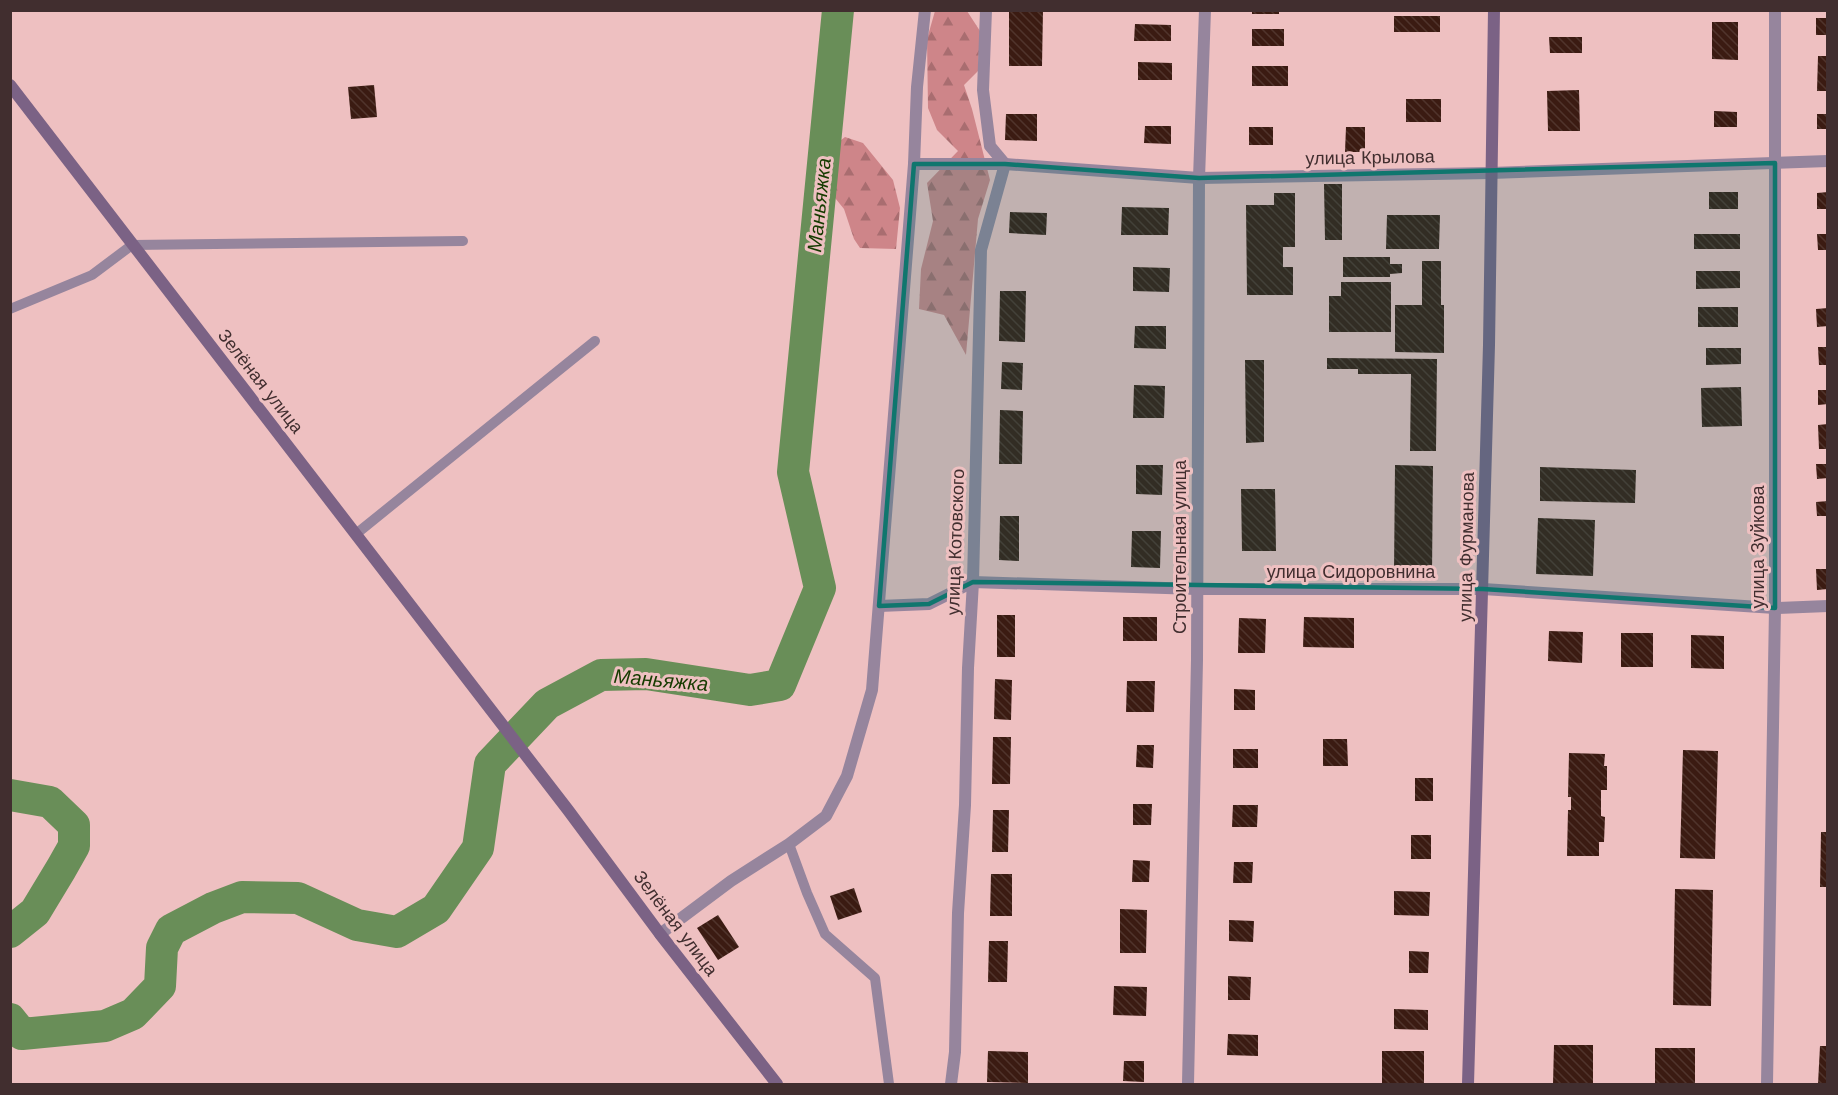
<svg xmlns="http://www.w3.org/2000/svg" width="1838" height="1095" viewBox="0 0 1838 1095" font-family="'Work Sans',sans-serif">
	<defs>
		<pattern id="forest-firs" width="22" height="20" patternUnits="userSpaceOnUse" patternTransform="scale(1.5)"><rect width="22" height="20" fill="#ce8589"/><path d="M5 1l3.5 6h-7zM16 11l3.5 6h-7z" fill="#a96d70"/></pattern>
		<pattern id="building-back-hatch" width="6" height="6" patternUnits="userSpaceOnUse" patternTransform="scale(1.5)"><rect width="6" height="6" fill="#3b1b12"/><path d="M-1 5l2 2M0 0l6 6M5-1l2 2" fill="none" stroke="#50342c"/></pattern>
	</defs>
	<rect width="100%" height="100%" fill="#eec0c1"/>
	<!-- forest -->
	<g fill="url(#forest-firs)">
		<polygon points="935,11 967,11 980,31 978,71 964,85 972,109 990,180 978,219 966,355 944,315 919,309 921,269 933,221 927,183 958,151 937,130 928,108 927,39"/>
		<polygon points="845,137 863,143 893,180 900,208 896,249 860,248 854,239 844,209 827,188 832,147"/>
	</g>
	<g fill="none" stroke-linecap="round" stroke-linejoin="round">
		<!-- river -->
		<g stroke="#698e58" stroke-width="32">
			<polyline points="10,795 50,802 74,825 74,846 61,869 35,912 10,932"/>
			<polyline points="10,1019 22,1034 105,1026 133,1014 160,986 162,948 171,930 213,908 242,897 298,898 357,925 397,932 436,909 478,848 490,764 547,704 601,675 646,674 750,690 780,685 820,588 793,472 838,10"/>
		</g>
	</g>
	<!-- building -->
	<g fill="url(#building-back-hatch)">
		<polygon points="1009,10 1043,10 1042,66 1009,66"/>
		<rect x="1252" y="10" width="27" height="4"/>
		<rect x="1394" y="16" width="46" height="16"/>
		<rect x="1816" y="18" width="12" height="17"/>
		<polygon points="1712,22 1738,22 1738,60 1712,59"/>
		<polygon points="1135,24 1171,25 1171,41 1134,41"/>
		<rect x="1252" y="29" width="32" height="17"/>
		<polygon points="1549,37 1582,37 1582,53 1550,53"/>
		<polygon points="1818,56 1828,56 1828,91 1817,91"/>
		<polygon points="1138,62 1172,63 1172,80 1138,80"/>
		<rect x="1252" y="66" width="36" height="20"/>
		<polygon points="374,85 377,117 351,119 348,87"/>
		<polygon points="1579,90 1580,131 1548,131 1547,91"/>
		<rect x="1406" y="99" width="35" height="23"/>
		<polygon points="1714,111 1737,112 1737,127 1714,127"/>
		<polygon points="1006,114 1037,114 1037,141 1005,140"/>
		<rect x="1817" y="114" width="11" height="15"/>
		<polygon points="1145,126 1171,126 1171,144 1144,143"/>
		<rect x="1249" y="127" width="24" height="18"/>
		<polygon points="1346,127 1365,127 1365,152 1345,152"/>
		<polygon points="1324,184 1342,184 1342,240 1325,240"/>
		<rect x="1709" y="192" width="29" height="17"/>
		<polygon points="1828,192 1828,209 1817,209 1817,193"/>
		<polygon points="1274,193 1295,193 1295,247 1283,247 1283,267 1293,267 1293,295 1247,295 1246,205 1274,205"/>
		<polygon points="1122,207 1169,208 1168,235 1121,235"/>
		<polygon points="1010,212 1047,213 1046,235 1009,233"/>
		<polygon points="1387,215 1440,215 1439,249 1386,249"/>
		<rect x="1694" y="234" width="46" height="15"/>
		<polygon points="1817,234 1828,234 1828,250 1818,250"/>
		<polygon points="1343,257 1390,257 1390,264 1402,264 1402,273 1390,274 1390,277 1343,277"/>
		<polygon points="1422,261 1441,261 1441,305 1444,305 1444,353 1395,352 1395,305 1422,305"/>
		<polygon points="1133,267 1170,268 1169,292 1133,291"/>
		<polygon points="1696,271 1740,271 1740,288 1696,289"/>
		<polygon points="1341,282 1391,282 1391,332 1329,332 1329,296 1341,296"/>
		<polygon points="1000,291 1026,291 1025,342 999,341"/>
		<rect x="1698" y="307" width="40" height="20"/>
		<polygon points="1828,308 1828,326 1817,327 1816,309"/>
		<polygon points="1135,326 1166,326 1166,349 1134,348"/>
		<polygon points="1818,347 1828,347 1828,365 1819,365"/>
		<polygon points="1706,348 1741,348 1741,364 1706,365"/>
		<polygon points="1327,358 1437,359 1436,451 1410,451 1411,374 1358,374 1358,369 1327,369"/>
		<polygon points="1245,360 1264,360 1264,442 1246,443"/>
		<polygon points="1002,362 1023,363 1022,390 1001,389"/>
		<polygon points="1134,385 1165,386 1164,418 1133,418"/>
		<polygon points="1741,387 1742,426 1702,427 1701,388"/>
		<polygon points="1818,390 1828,390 1828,404 1818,405"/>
		<polygon points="1000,410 1023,411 1022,464 999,464"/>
		<polygon points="1828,424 1828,449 1819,449 1818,425"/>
		<polygon points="1816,464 1828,464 1828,478 1817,479"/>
		<polygon points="1136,465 1163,465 1162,495 1136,494"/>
		<polygon points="1395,465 1433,466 1432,574 1394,573"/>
		<polygon points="1540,467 1636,470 1635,503 1540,501"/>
		<polygon points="1241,489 1275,489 1276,551 1242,551"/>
		<polygon points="1828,501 1828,516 1817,516 1816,502"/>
		<polygon points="1000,516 1019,516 1019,561 999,560"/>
		<polygon points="1538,518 1595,520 1593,576 1536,574"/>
		<polygon points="1132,531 1161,531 1160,568 1131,567"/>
		<polygon points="1816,569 1828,569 1828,589 1817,590"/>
		<rect x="997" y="615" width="18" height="42"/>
		<rect x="1123" y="617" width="34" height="24"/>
		<polygon points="1304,617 1354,618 1354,648 1303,647"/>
		<polygon points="1239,618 1266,619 1265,653 1238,653"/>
		<polygon points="1549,631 1583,632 1582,663 1548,661"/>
		<rect x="1621" y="633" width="32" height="34"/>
		<polygon points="1691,635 1724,636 1724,669 1691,668"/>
		<polygon points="995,679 1012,680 1011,720 994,719"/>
		<polygon points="1127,681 1155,681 1154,712 1126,712"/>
		<polygon points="1234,689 1255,690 1255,710 1234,710"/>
		<polygon points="993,737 1011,737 1010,784 992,784"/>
		<polygon points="1323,739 1347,739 1348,766 1323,766"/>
		<polygon points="1137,745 1154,745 1153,768 1136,767"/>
		<rect x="1233" y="749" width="25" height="19"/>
		<polygon points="1683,750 1718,751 1715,859 1680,858"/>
		<polygon points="1569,753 1605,754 1604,766 1607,766 1607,790 1601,790 1601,816 1605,817 1604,842 1599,842 1599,856 1567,856 1568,810 1571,810 1571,797 1568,797"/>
		<rect x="1415" y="778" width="18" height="23"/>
		<polygon points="1133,804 1152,804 1151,825 1133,825"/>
		<polygon points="1233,805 1258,805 1257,827 1232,827"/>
		<polygon points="993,810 1009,810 1008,852 992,852"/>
		<polygon points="1821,832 1828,832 1828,887 1820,887"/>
		<rect x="1411" y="835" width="20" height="24"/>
		<polygon points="1133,860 1150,861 1149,882 1132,882"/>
		<polygon points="1234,862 1253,862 1252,883 1233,883"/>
		<polygon points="991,874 1012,874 1012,916 990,916"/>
		<polygon points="854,888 862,912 838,920 830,896"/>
		<polygon points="1675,889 1713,890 1711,1006 1673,1005"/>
		<polygon points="1394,891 1430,892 1429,916 1394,915"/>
		<polygon points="1120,909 1147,910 1146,953 1120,953"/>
		<polygon points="718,915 739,947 718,960 697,928"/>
		<polygon points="1229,920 1254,921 1253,942 1229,941"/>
		<polygon points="989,941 1008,941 1007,982 988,982"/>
		<polygon points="1409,951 1429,952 1428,973 1409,973"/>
		<polygon points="1228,976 1251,977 1250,1000 1228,1000"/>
		<polygon points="1114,986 1147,987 1146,1016 1113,1015"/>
		<polygon points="1394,1009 1428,1010 1428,1030 1394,1029"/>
		<polygon points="1228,1034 1258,1035 1258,1056 1227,1055"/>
		<polygon points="1554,1045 1593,1045 1593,1084 1553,1084"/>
		<polygon points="1820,1046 1828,1046 1828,1084 1818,1084"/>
		<rect x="1655" y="1048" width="40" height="36"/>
		<polygon points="988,1051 1028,1052 1028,1083 987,1082"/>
		<rect x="1382" y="1051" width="42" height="33"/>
		<polygon points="1124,1061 1144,1061 1144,1082 1123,1081"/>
	</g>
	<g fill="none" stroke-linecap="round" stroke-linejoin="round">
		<!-- lane -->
		<g stroke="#96859d" stroke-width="10">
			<polyline points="10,309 92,275 132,245 463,241"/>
			<polyline points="356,534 595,341"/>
			<polyline points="789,844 807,893 825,934 875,978 889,1084"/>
		</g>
		<!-- street -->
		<g stroke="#96859d" stroke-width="12">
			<polyline points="914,164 1005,164 1199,178 1491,173 1828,161"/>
			<polyline points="879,606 929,604 973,582 1197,589 1483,589 1775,608 1828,606"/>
			<polyline points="660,934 731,881 789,844 826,816 847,776 872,690 914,164 917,87 925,10"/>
			<polyline points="951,1084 955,1052 958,913 965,805 968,668 973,582 981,250 1005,164 990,146 983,90 986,10"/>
			<polyline points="1188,1084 1197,660 1199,178 1205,10"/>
			<polyline points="1767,1084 1775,608 1775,10"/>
		</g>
		<!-- secondary -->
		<g stroke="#7b6285" stroke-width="12">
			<polyline points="10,85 568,810 660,934 777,1084"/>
			<polyline points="1468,1084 1489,345 1494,10"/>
		</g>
	</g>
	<!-- marked area -->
	<path fill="#0f766e" fill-opacity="0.2" stroke="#0f766e" stroke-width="4.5" stroke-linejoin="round" d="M 1775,163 L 1775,608 L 1483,589 L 973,582 L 929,604 L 879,606 L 914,164 L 1005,164 L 1199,178 Z"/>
	<g text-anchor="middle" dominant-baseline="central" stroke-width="6" stroke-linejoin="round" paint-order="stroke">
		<!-- street labels -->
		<g font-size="18" fill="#412e2f" stroke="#eec0c1">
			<text transform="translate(1370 157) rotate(-1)">улица Крылова</text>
			<text transform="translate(261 381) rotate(52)">Зелёная улица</text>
			<text transform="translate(955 542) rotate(-88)">улица Котовского</text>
			<text transform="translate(1179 547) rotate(-90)">Строительная улица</text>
			<text transform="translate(1466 547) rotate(-89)">улица Фурманова</text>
			<text transform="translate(1757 547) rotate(-90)">улица Зуйкова</text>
			<text x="1351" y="571">улица Сидоровнина</text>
			<text transform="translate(676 923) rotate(53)">Зелёная улица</text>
		</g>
		<!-- water labels -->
		<g font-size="20" font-style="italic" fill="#163b00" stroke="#eec0c1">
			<text transform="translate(819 205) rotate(-84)">Маньяжка</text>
			<text transform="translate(661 680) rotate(5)">Маньяжка</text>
		</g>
	</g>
	<!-- border -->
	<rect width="1838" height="1095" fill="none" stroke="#412e2f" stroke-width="24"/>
</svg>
